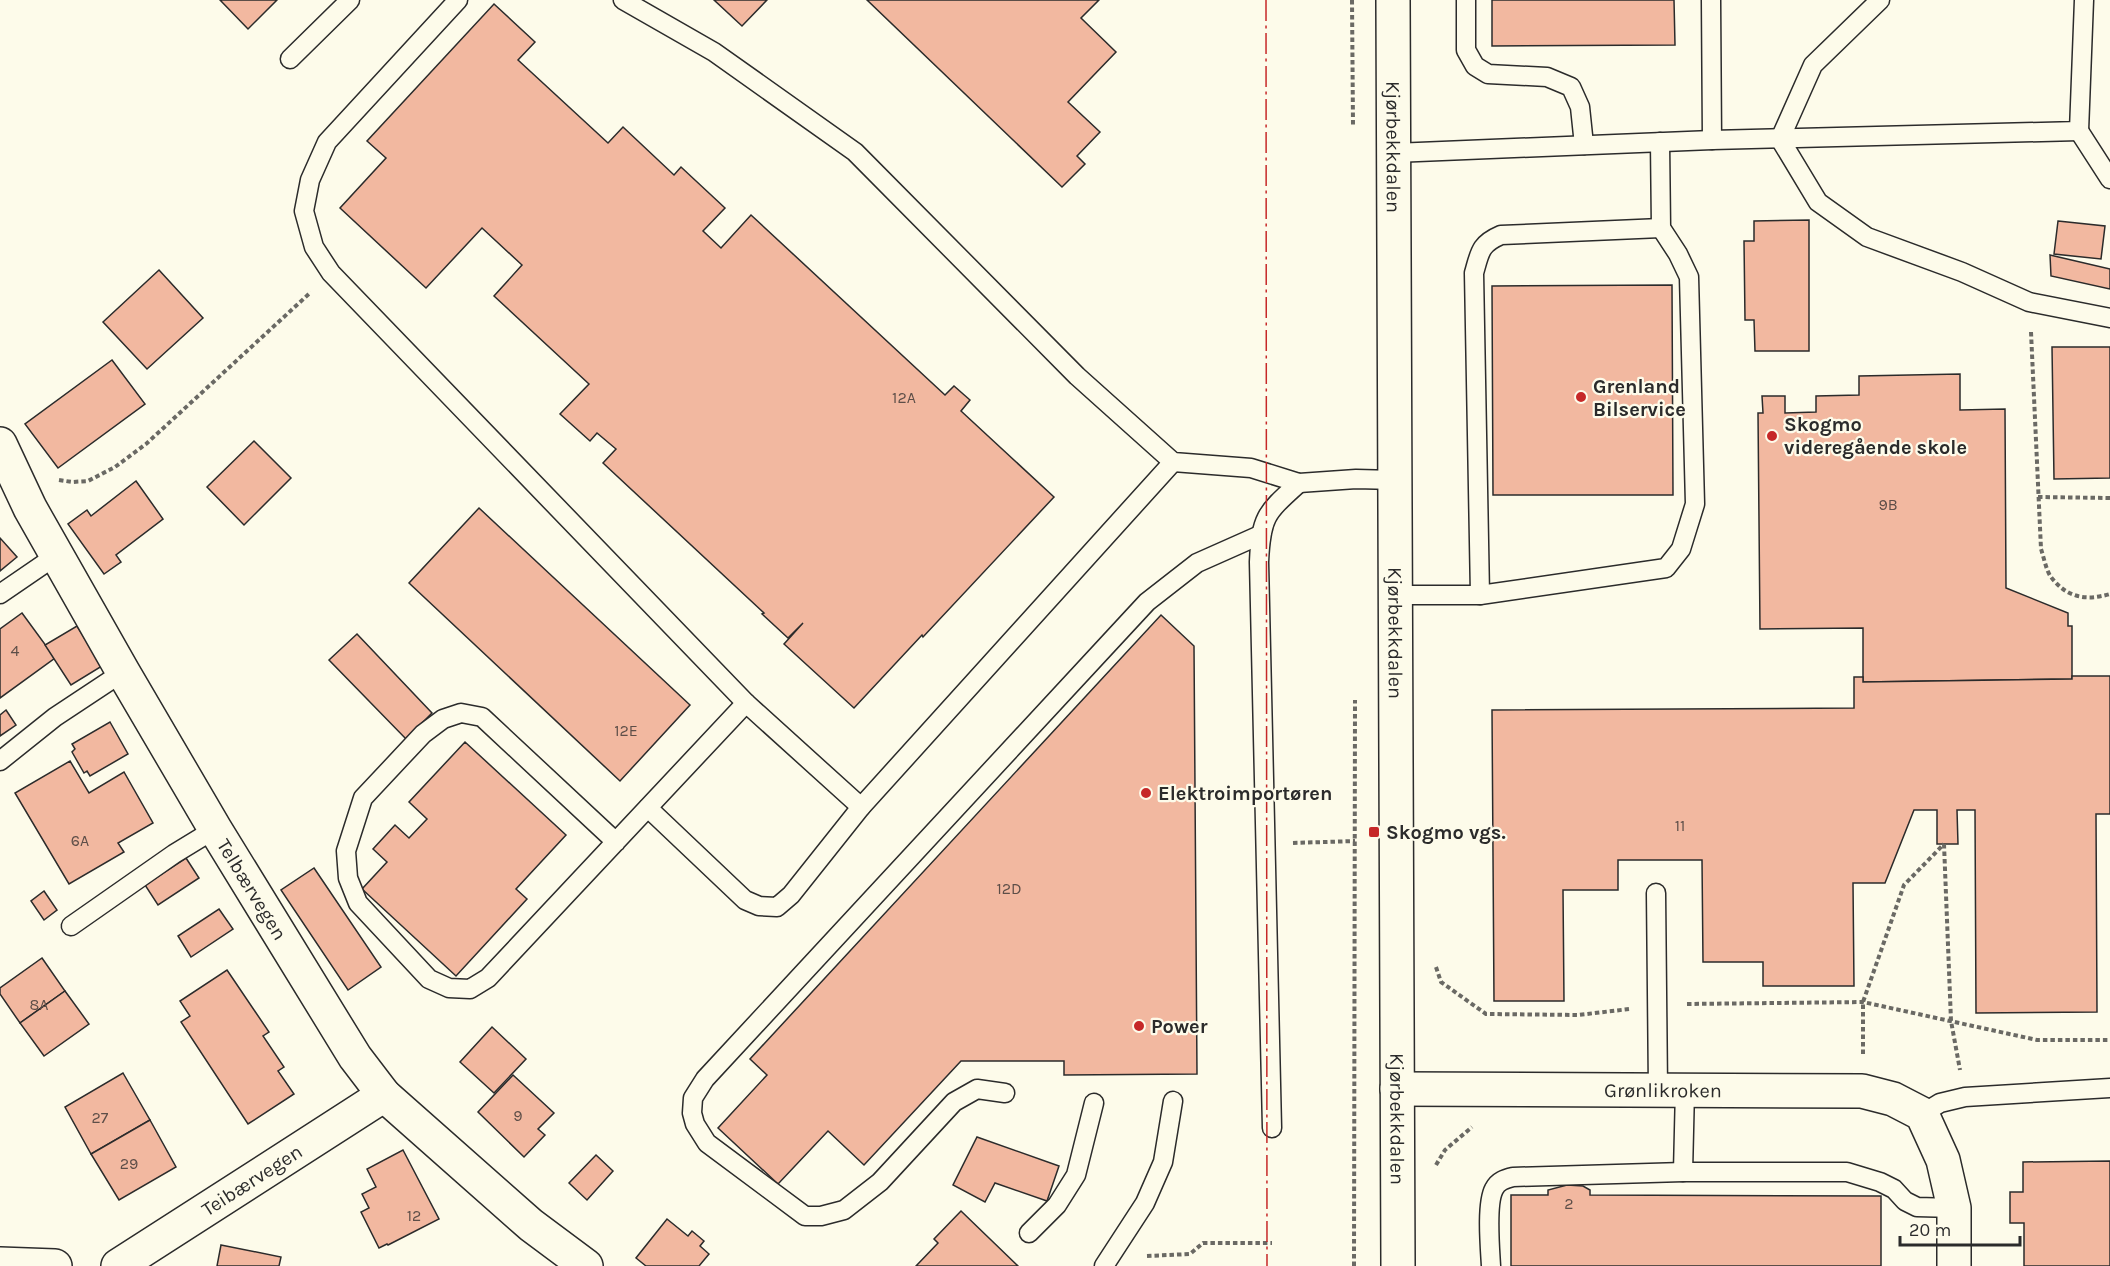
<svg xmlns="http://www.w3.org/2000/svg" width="2110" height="1266" viewBox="0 0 2110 1266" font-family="Karla,sans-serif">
	<rect width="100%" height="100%" fill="#fdfbea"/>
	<!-- building -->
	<g fill="#f2b8a0" stroke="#2b2b2b" stroke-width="1.5">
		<polygon points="220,0 277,0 248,29"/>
		<polygon points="714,0 767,0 742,26"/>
		<polygon points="867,0 1099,0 1081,18 1116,52 1068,102 1100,132 1077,156 1085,164 1062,187"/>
		<polygon points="1492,0 1674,0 1675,45 1492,46"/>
		<polygon points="494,4 535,42 518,60 608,143 623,127 674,175 681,167 725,208 703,231 721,248 751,215 945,395 954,386 970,400 961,411 1054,497 923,637 922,635 854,708 784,644 803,623 788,638 762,614 764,613 603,463 616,449 597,433 590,441 560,414 589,384 494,296 522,265 482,228 426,288 340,208 386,158 367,141"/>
		<polygon points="1809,220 1809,351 1755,351 1754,320 1745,320 1744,241 1754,241 1754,221"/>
		<polygon points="2058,221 2105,226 2101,259 2054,254"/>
		<polygon points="2050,255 2110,269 2110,289 2051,276"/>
		<polygon points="159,270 203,318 147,369 103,322"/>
		<polygon points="1672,285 1673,495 1493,495 1492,286"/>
		<polygon points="2052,347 2110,347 2110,478 2054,479"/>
		<polygon points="112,360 145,404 58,468 25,424"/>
		<polygon points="1960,374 1960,410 2005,409 2006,588 2068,613 2068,626 2072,626 2072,679 1863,682 1863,628 1760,629 1758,413 1763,413 1762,396 1785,396 1785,413 1816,412 1816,396 1859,395 1859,376"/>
		<polygon points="254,441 291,478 244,525 207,487"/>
		<polygon points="136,481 163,519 116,555 121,562 104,574 68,524 87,510 91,516"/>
		<polygon points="479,508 690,705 620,781 409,583"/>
		<polygon points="0,538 17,557 0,571"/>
		<polygon points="22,613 55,658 0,698 0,629"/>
		<polygon points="1161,615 1194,646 1197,1074 1064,1075 1064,1061 961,1061 864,1165 828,1131 778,1184 718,1128 767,1075 750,1059"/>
		<polygon points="77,626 102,666 71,685 45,645"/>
		<polygon points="357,634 432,713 406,739 329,660"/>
		<polygon points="2072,676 2110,676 2110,814 2096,814 2097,1012 1976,1013 1975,810 1957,810 1958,844 1937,844 1937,810 1914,810 1885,883 1853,883 1854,986 1763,986 1763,962 1703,962 1702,860 1618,860 1618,890 1563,890 1564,1001 1494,1001 1492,710 1854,708 1854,677 1863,677 1863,682 2072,679"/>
		<polygon points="6,710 16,725 0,736 0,715"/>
		<polygon points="110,722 128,754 90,776 87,771 84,773 72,752 75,749 72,744"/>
		<polygon points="465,742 566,835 516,889 527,899 456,976 362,889 387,862 373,849 395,825 409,838 427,819 409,802"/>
		<polygon points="70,761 89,793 124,772 153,823 118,843 124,852 69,884 15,793"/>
		<polygon points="186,858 199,878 158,905 145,885"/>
		<polygon points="314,868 381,967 348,990 281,890"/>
		<polygon points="44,891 57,910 44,920 31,901"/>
		<polygon points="219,909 233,929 191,957 178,936"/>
		<polygon points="42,958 65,991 20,1023 0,994 0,988"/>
		<polygon points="227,970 269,1032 263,1036 284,1067 278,1071 294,1094 248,1124 181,1022 190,1016 180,1001"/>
		<polygon points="65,991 89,1024 44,1056 20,1023"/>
		<polygon points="492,1027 526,1059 494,1093 460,1062"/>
		<polygon points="123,1073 150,1120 91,1154 65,1107"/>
		<polygon points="513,1075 554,1113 538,1129 545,1135 524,1157 478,1112"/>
		<polygon points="150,1120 176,1167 119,1200 91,1154"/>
		<polygon points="977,1137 1059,1166 1047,1201 995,1183 985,1202 953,1185"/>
		<polygon points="403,1150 439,1219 388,1245 387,1244 379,1248 361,1212 369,1208 362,1194 376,1187 367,1169"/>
		<polygon points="596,1155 613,1171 587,1200 569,1183"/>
		<polygon points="2110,1161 2110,1266 2024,1266 2024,1223 2010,1223 2010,1192 2023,1192 2023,1162"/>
		<polygon points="1567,1185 1583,1186 1590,1190 1590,1195 1881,1196 1881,1266 1511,1266 1511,1195 1548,1195 1548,1190"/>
		<polygon points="961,1211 1018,1266 916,1266 938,1243 934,1239"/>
		<polygon points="667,1219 688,1236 692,1231 704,1241 700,1246 709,1254 699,1266 646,1266 636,1258"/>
		<polygon points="221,1245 281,1257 279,1266 217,1266"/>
	</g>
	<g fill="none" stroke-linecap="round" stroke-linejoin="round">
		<defs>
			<g id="lane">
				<polyline points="458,0 327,142 310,180 304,211 314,247 331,273 746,703 861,807"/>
				<polyline points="623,0 714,52 855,152 1077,376 1173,462 1251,468 1299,483 1356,479 1395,480"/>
				<polyline points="1466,0 1466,50 1475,66 1488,74 1547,77 1571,87 1580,107 1584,145"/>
				<polyline points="1711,0 1712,140"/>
				<polyline points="1880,0 1813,65 1780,139 1818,202 1867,237 1962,272 2029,302 2110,318"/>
				<polyline points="290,59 350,0"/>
				<polyline points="2079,131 2110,179"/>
				<polyline points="1394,153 1712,140 2079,131 2084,0"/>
				<polyline points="0,594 57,555"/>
				<polyline points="1395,595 1480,595 1666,568 1681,549 1695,504 1689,277 1678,254 1661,228 1660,142"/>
				<path d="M 1480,595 L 1474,273 C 1480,252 1480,244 1501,235 L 1661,228"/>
				<polyline points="0,761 55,717 123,672"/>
				<polyline points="648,808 745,900 759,906 777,907 791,895 861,807 1173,462"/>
				<polyline points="616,842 482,717 461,713 443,719 423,734 363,798 346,851 348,878 358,903 429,979 449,988 470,989 488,978 746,703"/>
				<polyline points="1656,893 1658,1089"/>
				<polyline points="71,926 174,854 215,829"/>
				<polyline points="1005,1093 977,1089 954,1102 880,1182 844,1210 821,1216 805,1216 707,1143 695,1124 692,1113 693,1098 705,1079 1147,602 1197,563 1260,535"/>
				<polyline points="1922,1114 1940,1103 1965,1097 2110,1088"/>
				<path d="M 1272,1128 L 1259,562 C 1261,516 1266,513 1299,483"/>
				<polyline points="1683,1172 1685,1089"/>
				<polyline points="1029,1233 1057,1205 1076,1175 1094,1103"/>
				<polyline points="1104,1266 1145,1203 1163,1162 1173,1101"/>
				<path d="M 1491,1266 C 1490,1248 1486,1204 1494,1189 C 1498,1181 1505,1179 1513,1177 L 1683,1172 L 1847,1172 L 1880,1182 L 1894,1189 L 1905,1201 L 1917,1207 L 1954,1208"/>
			</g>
			<g id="street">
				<path id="s1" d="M 0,444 L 30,508 L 123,672 L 215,829 L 355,1057 L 384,1095 L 531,1225 L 586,1266"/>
				<path id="s2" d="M 1397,1089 L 1862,1091 L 1893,1099 L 1922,1114 L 1943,1160 L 1954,1208 L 1954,1266"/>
				<polyline points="0,1264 55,1266"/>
				<path id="s3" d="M 118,1266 L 384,1095"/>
			</g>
			<g id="secondary">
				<path id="s4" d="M 1393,0 L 1398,1266"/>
			</g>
		</defs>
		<!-- lane casing -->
		<use href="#lane" stroke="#2b2b2b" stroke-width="21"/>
		<!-- street casing -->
		<use href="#street" stroke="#2b2b2b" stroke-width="36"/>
		<!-- secondary casing -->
		<use href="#secondary" stroke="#2b2b2b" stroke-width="36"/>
		<!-- path -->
		<g stroke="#6a6964" stroke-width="4" stroke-dasharray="4.5 3" stroke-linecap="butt">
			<polyline points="1352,0 1353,125"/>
			<path d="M 2031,332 L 2041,549 C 2044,558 2046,570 2051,577 C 2067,598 2086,601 2110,594"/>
			<polyline points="59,480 72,482 88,481 115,467 146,444 311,292"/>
			<polyline points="2038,497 2110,498"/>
			<polyline points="1201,793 1227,793 1234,802"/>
			<polyline points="1293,843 1355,841"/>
			<polyline points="1944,844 1951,1021 1960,1070"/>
			<polyline points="1436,967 1441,982 1486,1014 1578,1015 1629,1009"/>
			<polyline points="1687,1004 1863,1002 2037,1040 2110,1040"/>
			<polyline points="1863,1054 1863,1002 1904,885 1944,844"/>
			<polyline points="1436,1165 1445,1150 1472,1127"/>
			<polyline points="1147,1256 1190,1254 1203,1243 1272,1243"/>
			<polyline points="1354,1266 1355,700"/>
		</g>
		<!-- lane -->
		<use href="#lane" stroke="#fdfbea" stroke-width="18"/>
		<!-- street -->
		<use href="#street" stroke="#fdfbea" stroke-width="33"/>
		<!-- secondary -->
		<use href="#secondary" stroke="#fdfbea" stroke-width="33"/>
		<!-- power -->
		<polyline stroke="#c62828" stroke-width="1.5" stroke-dasharray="21 4.5 3 4.5" stroke-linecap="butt" points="1266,0 1267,1266"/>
	</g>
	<!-- markers -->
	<g fill="#c62828" stroke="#fdfbea" stroke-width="2">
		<circle cx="1581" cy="397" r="6"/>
		<circle cx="1772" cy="436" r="6"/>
		<circle cx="1146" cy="793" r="6"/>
		<rect x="1368" y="826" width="12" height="12" rx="3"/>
		<circle cx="1139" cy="1026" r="6"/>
	</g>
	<g text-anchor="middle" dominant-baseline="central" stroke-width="4.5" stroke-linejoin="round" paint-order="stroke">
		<!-- number labels -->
		<g font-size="16" fill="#5d4e48">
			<text x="904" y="397">12A</text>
			<text x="1888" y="504">9B</text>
			<text x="15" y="650">4</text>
			<text x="626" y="730">12E</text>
			<text x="1680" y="825">11</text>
			<text x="80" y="840">6A</text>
			<text x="1009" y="888">12D</text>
			<text x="39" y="1004">8A</text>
			<text x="518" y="1115">9</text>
			<text x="100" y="1117">27</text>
			<text x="129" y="1163">29</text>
			<text x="1569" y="1203">2</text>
			<text x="414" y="1215">12</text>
		</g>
		<!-- street labels -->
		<g font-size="20" fill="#2b2b2b" stroke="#fdfbea">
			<text stroke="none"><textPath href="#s4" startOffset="147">Kjørbekkdalen</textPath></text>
			<text stroke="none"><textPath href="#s4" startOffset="633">Kjørbekkdalen</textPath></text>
			<text stroke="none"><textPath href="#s1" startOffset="512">Telbærvegen</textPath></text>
			<text stroke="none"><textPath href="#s2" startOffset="266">Grønlikroken</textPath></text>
			<text stroke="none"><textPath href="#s4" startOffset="1119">Kjørbekkdalen</textPath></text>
			<text stroke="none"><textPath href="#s3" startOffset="159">Teibærvegen</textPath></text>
		</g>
		<!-- poi labels -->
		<g font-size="20" font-weight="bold" fill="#2b2b2b" stroke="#fdfbea" text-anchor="start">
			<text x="1593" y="386">Grenland<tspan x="1593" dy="23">Bilservice</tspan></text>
			<text x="1784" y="424">Skogmo<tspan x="1784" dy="23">videregående skole</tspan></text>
			<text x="1158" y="793">Elektroimportøren</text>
			<text x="1386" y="832">Skogmo vgs.</text>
			<text x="1151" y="1026">Power</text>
		</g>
	</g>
	<!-- scale -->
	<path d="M1900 1236v9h120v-9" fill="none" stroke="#2b2b2b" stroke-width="3"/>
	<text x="1909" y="1236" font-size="18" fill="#2b2b2b" stroke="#fdfbea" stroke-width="4.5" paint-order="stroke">20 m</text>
</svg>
